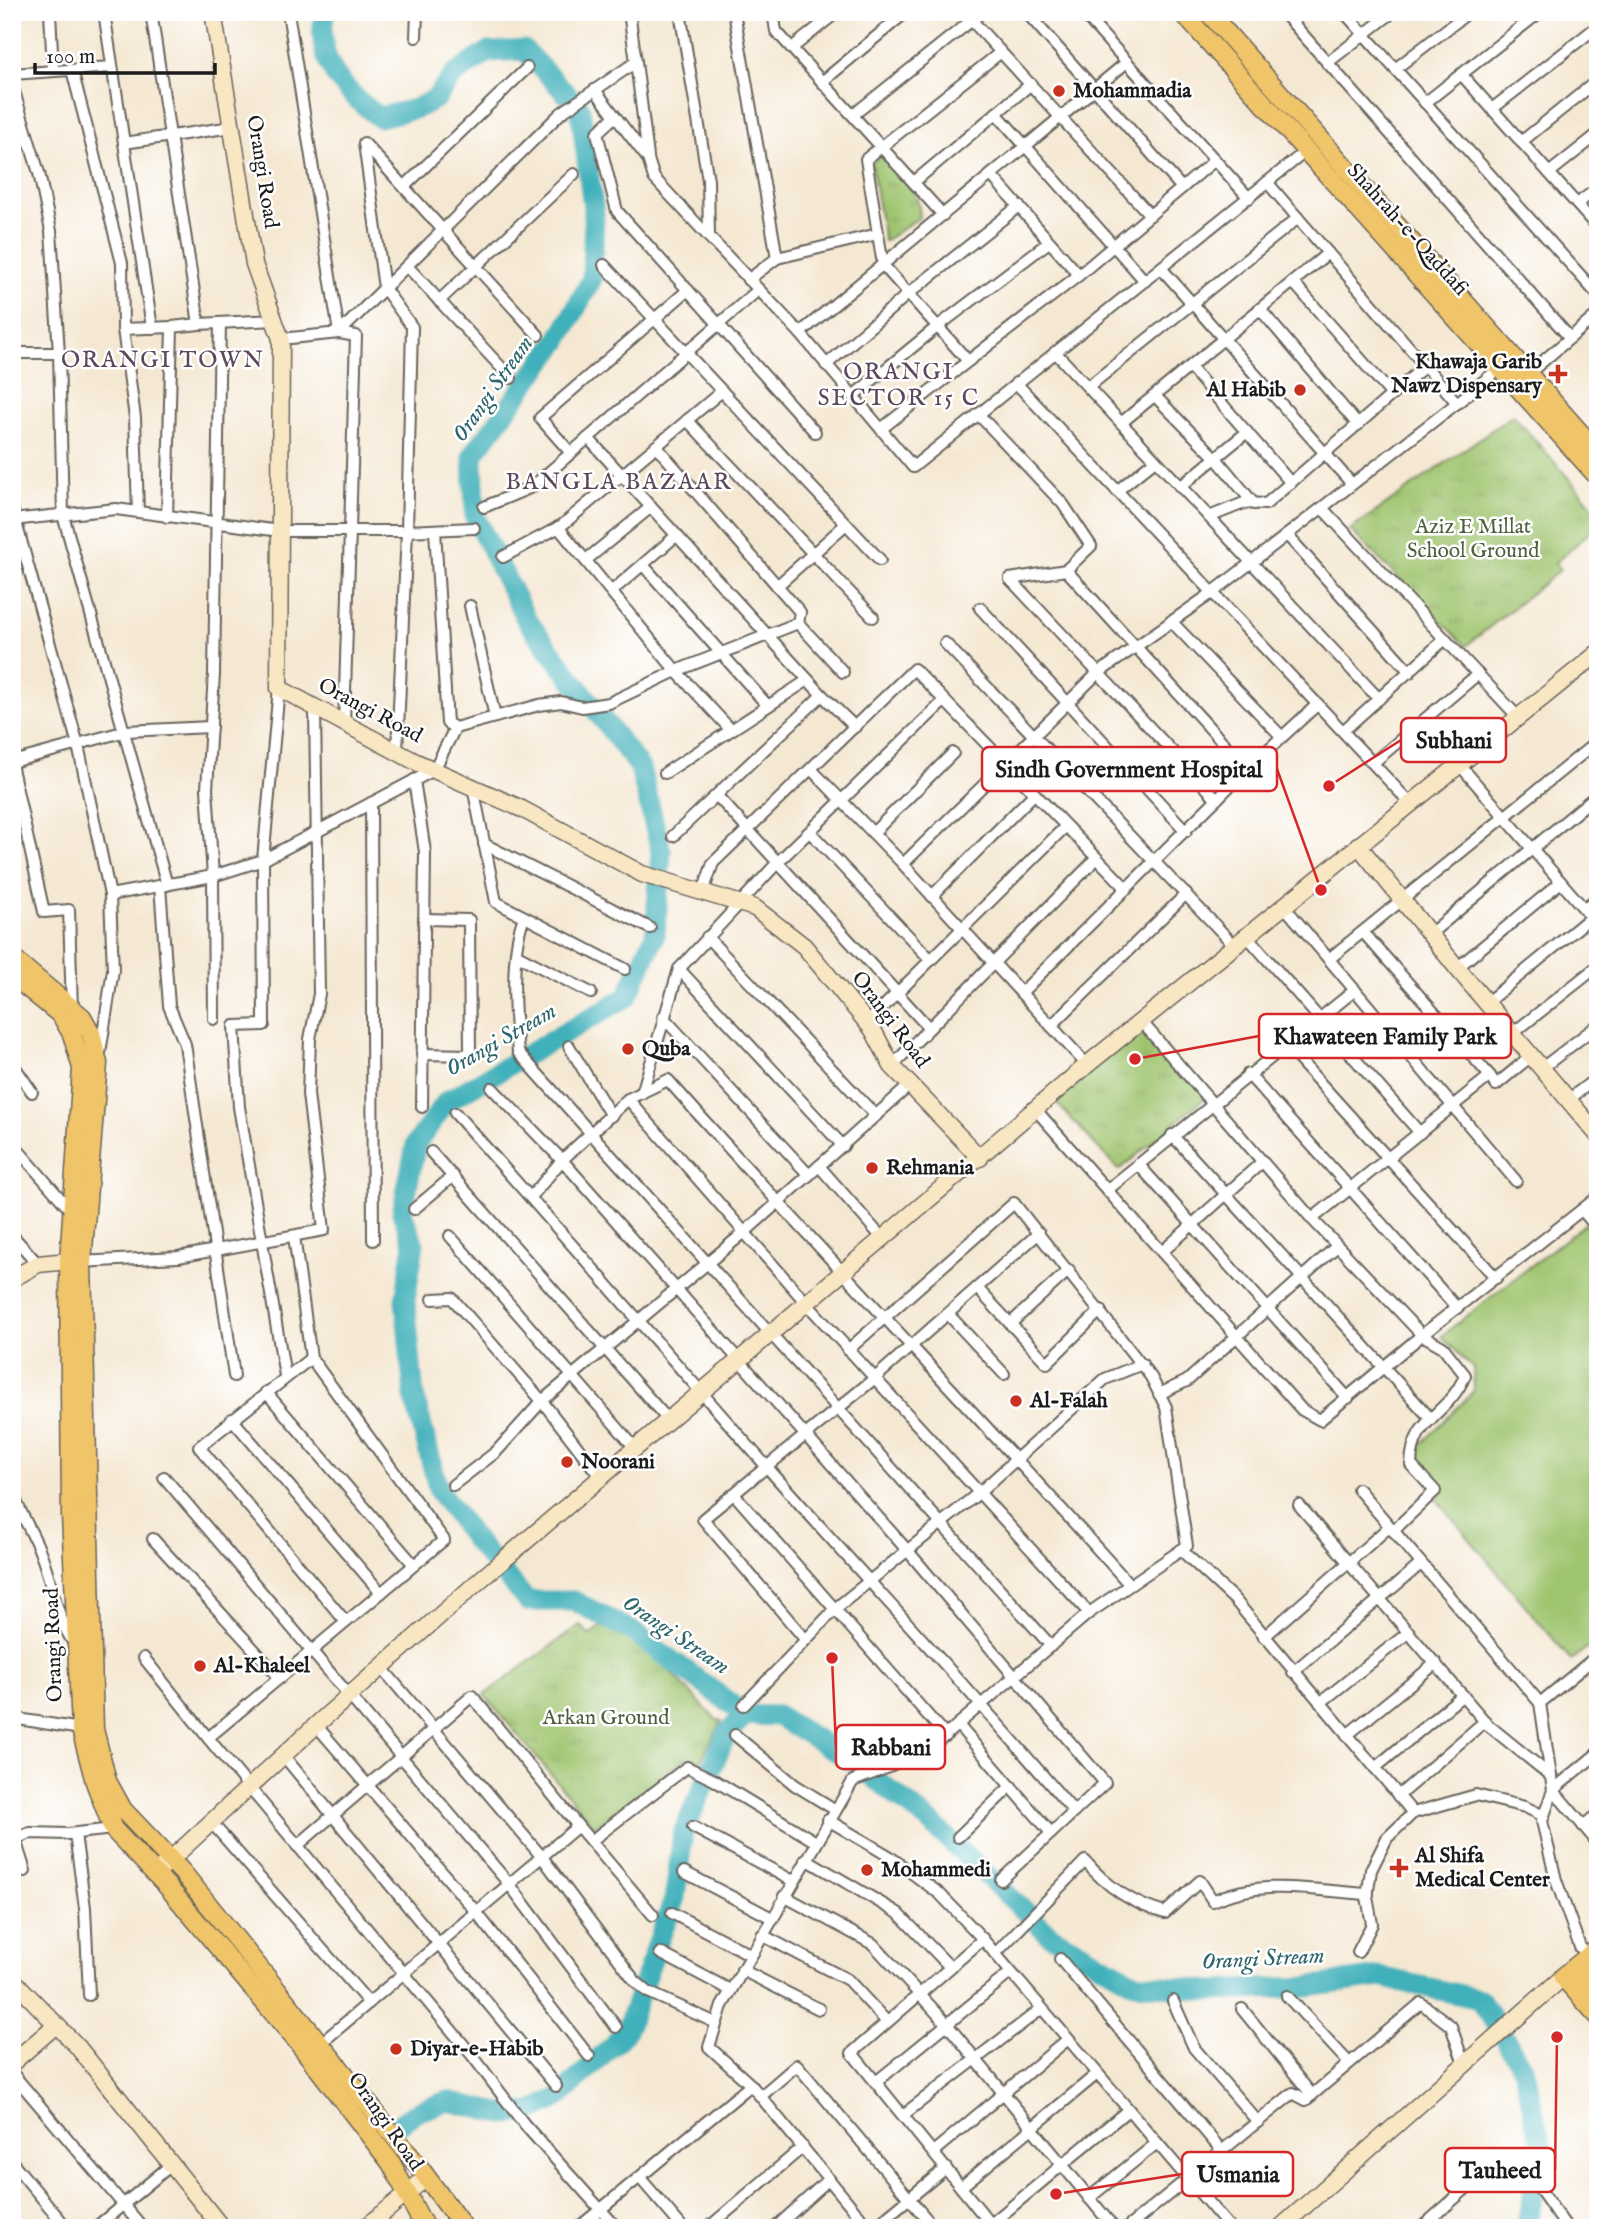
<svg xmlns="http://www.w3.org/2000/svg" width="1610" height="2240" viewBox="0 0 1610 2240" font-family="'IM FELL English',serif">
	<defs>
		<pattern id="grass-tufts" width="24" height="20" patternUnits="userSpaceOnUse" patternTransform="scale(1.75)"><rect width="24" height="20" fill="#9fc46e"/><path d="M3 7l-1-3M5 7V3M7 7l1-3M15 17l-1-3M17 17v-4M19 17l1-3" fill="none" stroke="#88a85f"/></pattern>
	</defs>
	<rect width="100%" height="100%" fill="#fff"/>
	<filter id="ink" filterUnits="userSpaceOnUse"><feTurbulence type="fractalNoise" baseFrequency=".0143" numOctaves="2"/><feDisplacementMap in="SourceGraphic" scale="14" xChannelSelector="R" yChannelSelector="G"/><feConvolveMatrix kernelMatrix="1 2 1 2 8 2 1 2 1" color-interpolation-filters="sRGB"/></filter>
	<filter id="wash" filterUnits="userSpaceOnUse"><feTurbulence type="fractalNoise" baseFrequency=".00686" numOctaves="4" result="noise"/><feDisplacementMap in="SourceGraphic" scale="28" xChannelSelector="R" yChannelSelector="G"/><feGaussianBlur stdDeviation="1.57" result="paint"/><feColorMatrix in="noise" values="0 0 0 0 0 0 0 0 0 0 0 0 0 0 0 0 0 1.4 0 .05"/><feComposite in="paint" operator="in"/></filter>
	<g filter="url(#wash)">
		<rect width="100%" height="100%" fill="#f5e8d3"/>
		<!-- grass -->
		<g fill="url(#grass-tufts)" stroke="#5e7045" stroke-width="2">
			<path d="M 882,155 C 897,172 924,193 919,218 L 884,241 L 871,163 Z"/>
			<polygon points="1513,415 1598,512 1598,525 1555,563 1560,570 1466,646 1350,530"/>
			<polygon points="1141,1021 1206,1097 1119,1170 1051,1097"/>
			<path d="M 580,1625 L 590,1636 L 601,1626 C 651,1644 681,1683 715,1719 L 722,1721 L 700,1762 L 686,1758 L 595,1827 L 484,1695 Z"/>
		</g>
		<!-- garden -->
		<polygon fill="#9fc46e" stroke="#5e7045" stroke-width="2" points="1586,1223 1598,1237 1598,1639 1571,1660 1436,1499 1444,1490 1417,1457 1419,1446 1474,1391 1473,1368 1441,1336"/>
		<g fill="none" stroke-linecap="round" stroke-linejoin="round">
			<!-- river -->
			<g stroke="#40b0ba" stroke-width="21">
				<path d="M 325,12 C 313,61 344,91 379,117 L 415,109 L 435,99 L 454,75 L 488,52 L 524,50 L 580,108 L 594,214 L 592,279 L 558,341 L 473,455 L 475,517 L 526,619 L 640,768 L 661,851 L 655,935 L 627,997 L 447,1101 L 416,1144 L 402,1213 L 414,1244 L 405,1300 L 414,1396 L 439,1491 L 477,1543 L 527,1601 L 574,1601 L 632,1631 L 746,1715 L 778,1716 L 857,1764 L 930,1822 L 1050,1935 L 1135,1983 L 1212,1991 L 1307,1987 L 1380,1977 L 1480,1999 L 1524,2070 L 1542,2150 L 1526,2228"/>
				<polyline points="401,2123 419,2111 448,2101 503,2114 529,2113 558,2098 625,2033 675,1897 683,1833 727,1733 746,1715"/>
			</g>
		</g>
	</g>
	<g filter="url(#ink)">
		<g fill="none" stroke-linecap="round" stroke-linejoin="round">
			<defs>
				<g id="street">
					<polyline points="50,12 53,71"/>
					<polyline points="104,12 124,143 232,127"/>
					<polyline points="151,12 199,324 275,320"/>
					<polyline points="680,12 708,180 709,237 800,333 913,467 1306,151"/>
					<polyline points="734,12 777,258 748,280"/>
					<polyline points="773,12 776,31 943,215"/>
					<polyline points="964,12 1150,215"/>
					<polyline points="1026,12 1182,188"/>
					<polyline points="1082,12 1249,198"/>
					<polyline points="1283,12 1570,338"/>
					<polyline points="1344,12 1598,295"/>
					<polyline points="416,37 417,12"/>
					<polyline points="792,48 837,12"/>
					<polyline points="636,62 648,157"/>
					<polyline points="1327,63 1393,12"/>
					<polyline points="1395,69 1469,12"/>
					<polyline points="72,70 122,263 123,329 172,327"/>
					<polyline points="12,74 112,67"/>
					<polyline points="1461,74 1598,228"/>
					<polyline points="822,82 906,12"/>
					<polyline points="12,85 39,173 51,231 59,353 12,353"/>
					<polyline points="595,90 648,159 654,178 709,237"/>
					<polyline points="1425,103 1540,12"/>
					<polyline points="1492,109 1598,26"/>
					<polyline points="996,113 1145,281"/>
					<polyline points="853,115 982,12"/>
					<polyline points="615,116 597,133 617,211 815,432"/>
					<polyline points="1521,142 1598,80"/>
					<polyline points="124,143 152,328"/>
					<polyline points="1549,173 1598,134"/>
					<polyline points="991,175 1079,275 1215,160"/>
					<polyline points="914,182 1031,84"/>
					<polyline points="1267,182 1457,403 1500,368"/>
					<polyline points="405,186 527,68"/>
					<polyline points="1577,204 1598,188"/>
					<polyline points="777,258 878,234"/>
					<polyline points="604,265 880,560"/>
					<polyline points="407,266 511,378"/>
					<polyline points="1161,268 1352,484"/>
					<polyline points="1293,282 1392,395"/>
					<polyline points="439,301 574,174"/>
					<polyline points="1260,309 1358,425"/>
					<polyline points="123,329 135,418 138,512"/>
					<polyline points="800,333 1127,62"/>
					<polyline points="281,339 339,333 288,12"/>
					<polyline points="1055,352 1379,699"/>
					<polyline points="59,353 63,515 167,885"/>
					<polyline points="968,361 883,265 866,159 1001,52"/>
					<polyline points="826,365 908,294 1019,206"/>
					<polyline points="1190,367 1291,483"/>
					<polyline points="1528,374 1598,314"/>
					<polyline points="1016,383 1410,803"/>
					<polyline points="1088,387 1298,218"/>
					<polyline points="853,396 937,327 1049,242"/>
					<polyline points="1155,396 1215,457 1254,504"/>
					<polyline points="978,414 1063,504 1091,546 1066,570"/>
					<polyline points="687,420 873,617"/>
					<polyline points="1121,423 1328,253"/>
					<polyline points="881,429 1079,275"/>
					<polyline points="588,438 822,695"/>
					<polyline points="656,446 800,612 798,623"/>
					<polyline points="571,453 540,418 688,290"/>
					<polyline points="1180,487 1247,432"/>
					<polyline points="1117,491 1155,460"/>
					<polyline points="484,507 532,487 758,290"/>
					<polyline points="12,508 78,745 110,895 113,970 100,1053"/>
					<polyline points="1322,508 1518,717"/>
					<polyline points="167,517 172,327 199,324"/>
					<polyline points="1209,517 1244,503 1266,504 1425,366"/>
					<polyline points="12,520 116,509 280,531 407,531 397,751"/>
					<polyline points="558,527 676,671 731,730"/>
					<polyline points="474,528 407,531 412,327 384,288 364,143 538,335"/>
					<polyline points="435,530 447,723 455,728"/>
					<polyline points="1287,535 1410,672"/>
					<polyline points="503,557 561,526 722,391"/>
					<polyline points="586,560 651,507"/>
					<polyline points="643,565 768,706"/>
					<polyline points="1010,579 1066,570 1247,769"/>
					<polyline points="1010,579 1217,799"/>
					<polyline points="777,586 846,524"/>
					<polyline points="612,591 677,535"/>
					<polyline points="470,606 495,717"/>
					<polyline points="980,608 1186,831"/>
					<polyline points="1171,621 1282,737"/>
					<polyline points="945,643 1234,945"/>
					<polyline points="279,688 263,860 264,1025 234,1026 239,1107 285,1376"/>
					<polyline points="344,724 356,336 339,333 561,113 636,62 629,12"/>
					<polyline points="1343,731 1445,639"/>
					<polyline points="12,762 126,731 211,727"/>
					<polyline points="1373,763 1478,674"/>
					<polyline points="1459,764 1598,925"/>
					<polyline points="12,768 44,912 69,910 72,1011"/>
					<polyline points="811,769 903,864 1087,1065"/>
					<polyline points="665,773 808,680"/>
					<polyline points="414,780 425,852 422,1107"/>
					<polyline points="473,787 496,902 625,969"/>
					<polyline points="718,797 929,1028"/>
					<polyline points="371,803 373,1240"/>
					<polyline points="810,832 931,960"/>
					<polyline points="873,833 953,753"/>
					<polyline points="673,836 822,695 855,727"/>
					<polyline points="484,844 650,928"/>
					<polyline points="903,864 1097,674 1212,593 1457,403"/>
					<polyline points="160,886 169,1006 185,1044 234,1376"/>
					<polyline points="703,892 713,863 914,669 1127,889"/>
					<polyline points="110,895 213,876 263,860 434,770 455,728 539,705 561,702 582,707 609,703 676,671 798,623 843,672"/>
					<polyline points="932,896 1033,795"/>
					<polyline points="1283,905 1516,1181"/>
					<polyline points="1584,908 1598,898"/>
					<path d="M 524,917 C 510,952 514,1014 518,1052 L 1051,1646"/>
					<polyline points="1363,932 1490,1076"/>
					<polyline points="1430,934 1598,794"/>
					<polyline points="1246,935 1420,1133"/>
					<polyline points="707,937 876,1116"/>
					<polyline points="517,955 591,993"/>
					<polyline points="1329,959 1598,741"/>
					<polyline points="1457,968 1561,882"/>
					<polyline points="679,969 843,1146"/>
					<polyline points="1021,993 1247,769 1318,704"/>
					<polyline points="1486,1003 1591,917"/>
					<polyline points="663,1017 809,1175"/>
					<polyline points="214,1019 213,876 207,789 214,674 220,323"/>
					<path d="M 1141,1021 L 1312,1219 L 1422,1335 L 1443,1347 L 1465,1375 C 1449,1416 1412,1416 1411,1465 L 1435,1491 L 1393,1531"/>
					<polyline points="867,1023 1065,827"/>
					<polyline points="1051,1026 1186,894"/>
					<polyline points="1512,1034 1598,966"/>
					<polyline points="1285,1044 1496,1278"/>
					<polyline points="569,1046 611,1116"/>
					<polyline points="422,1054 470,1055 469,920 424,919"/>
					<polyline points="12,1063 32,1092"/>
					<polyline points="892,1066 1096,859"/>
					<polyline points="1542,1068 1598,1025"/>
					<polyline points="1248,1074 1457,1308"/>
					<polyline points="492,1088 562,1160 907,1550 1105,1783 1001,1880"/>
					<polyline points="642,1093 679,969 779,861 944,701"/>
					<path d="M 628,1099 L 668,1080 C 819,1251 978,1414 1129,1584"/>
					<polyline points="1568,1100 1598,1077"/>
					<polyline points="1036,1110 1302,1410 1320,1420 1422,1335 1598,1197"/>
					<path d="M 455,1113 C 560,1230 663,1349 767,1467 C 869,1583 975,1694 1074,1812"/>
					<polyline points="1172,1135 1431,1419"/>
					<polyline points="12,1143 72,1212"/>
					<polyline points="431,1152 670,1422"/>
					<polyline points="1138,1164 1348,1398"/>
					<polyline points="819,1166 884,1240"/>
					<polyline points="1107,1190 1355,990"/>
					<polyline points="531,1197 562,1160 628,1099 808,1305 1089,1613"/>
					<polyline points="414,1209 453,1176"/>
					<polyline points="1582,1210 1598,1229"/>
					<polyline points="1312,1219 1490,1076 1496,1085 1531,1056"/>
					<polyline points="12,1235 38,1264"/>
					<polyline points="294,1236 311,1358 444,1540 208,1738 472,2055 524,2124 617,2228"/>
					<polyline points="450,1236 637,1450"/>
					<polyline points="1162,1252 1262,1162"/>
					<polyline points="79,1262 178,1257 324,1230 308,1094 310,1039 319,994 315,709"/>
					<polyline points="977,1288 1047,1363 1101,1310"/>
					<polyline points="433,1299 452,1298 542,1401 602,1479"/>
					<polyline points="948,1314 1004,1374"/>
					<polyline points="1010,1324 1069,1270"/>
					<polyline points="848,1350 1014,1203 1151,1377 1166,1407 1187,1546 1089,1613 942,1738 886,1768 853,1781 722,2006 709,2047 751,2085 869,2228"/>
					<polyline points="311,1358 199,1447 346,1622"/>
					<polyline points="266,1392 414,1565"/>
					<polyline points="1159,1394 1187,1381 1337,1246"/>
					<polyline points="232,1419 381,1593"/>
					<polyline points="164,1477 510,1885 616,2027"/>
					<polyline points="453,1485 496,1452 542,1401 746,1231 910,1085"/>
					<polyline points="1358,1489 1540,1703"/>
					<path d="M 12,1490 C 19,1513 33,1532 41,1554 C 53,1585 56,1618 75,1645"/>
					<polyline points="734,1494 946,1736"/>
					<polyline points="1299,1505 1488,1725 1551,1776"/>
					<polyline points="153,1539 280,1678"/>
					<polyline points="1181,1550 1234,1599 1413,1813"/>
					<polyline points="1264,1637 1389,1527"/>
					<polyline points="805,1639 703,1519 875,1378 1039,1233"/>
					<polyline points="144,1658 208,1738"/>
					<polyline points="382,1668 542,1857 635,1981 648,1992 716,2023"/>
					<polyline points="1293,1672 1421,1564"/>
					<polyline points="1320,1703 1409,1632"/>
					<polyline points="744,1705 836,1608 980,1492 1105,1379 1142,1364"/>
					<polyline points="12,1718 81,1729"/>
					<polyline points="316,1725 477,1913 589,2056"/>
					<polyline points="958,1725 1051,1833"/>
					<polyline points="735,1735 795,1785 834,1809"/>
					<polyline points="1347,1735 1436,1663"/>
					<polyline points="1598,1753 1553,1790 1598,1843"/>
					<polyline points="283,1755 556,2086"/>
					<polyline points="1375,1768 1463,1695"/>
					<polyline points="1398,1796 1485,1721"/>
					<polyline points="828,1820 889,1856 940,1894 981,1937 1230,2228"/>
					<polyline points="211,1822 369,2003"/>
					<polyline points="578,1826 653,1915"/>
					<polyline points="1583,1826 1598,1814"/>
					<polyline points="693,1827 793,1881"/>
					<polyline points="12,1830 25,1871"/>
					<polyline points="75,1834 85,1908 89,1995"/>
					<polyline points="958,1837 1011,1786"/>
					<polyline points="12,1840 30,1833 68,1834 113,1829"/>
					<polyline points="591,1841 687,1767 714,1780 816,1842"/>
					<polyline points="297,1846 472,1696 578,1826 320,2044"/>
					<polyline points="806,1859 898,1913 950,1967"/>
					<polyline points="684,1872 772,1918"/>
					<polyline points="784,1896 873,1944 946,2023 1114,2228"/>
					<polyline points="672,1913 751,1955"/>
					<polyline points="762,1935 848,1980 887,2022"/>
					<polyline points="983,1939 852,2053 994,2228"/>
					<polyline points="1358,1952 1372,1924 1367,1897 1371,1870 1387,1838 1413,1813 1476,1795 1525,1807 1544,1816"/>
					<polyline points="660,1953 730,1990"/>
					<path d="M 995,1954 L 1085,1861 C 1107,1887 1132,1904 1165,1913 L 1200,1881 L 1213,1901 C 1260,1878 1317,1891 1368,1894"/>
					<polyline points="1589,1956 1580,1947 1556,1880 1542,1821 1553,1790 1540,1703 1598,1655"/>
					<polyline points="1060,1959 1222,2151"/>
					<polyline points="742,1970 819,2009"/>
					<polyline points="1287,1996 1349,2063"/>
					<polyline points="1173,2001 1194,2048 1258,2122"/>
					<polyline points="1242,2009 1312,2095"/>
					<polyline points="12,2073 143,2228"/>
					<polyline points="876,2082 1010,1973"/>
					<polyline points="761,2096 797,2065 934,2228"/>
					<polyline points="903,2115 1041,2009"/>
					<polyline points="933,2152 1067,2040"/>
					<polyline points="12,2162 67,2228"/>
					<polyline points="640,2178 683,2228"/>
					<polyline points="961,2187 1097,2074"/>
					<polyline points="1541,2191 1567,2228"/>
					<polyline points="1089,2198 1157,2143"/>
					<polyline points="991,2224 1128,2110"/>
					<polyline points="95,2228 171,2165"/>
					<polyline points="578,2228 751,2085"/>
					<polyline points="708,2228 803,2147"/>
					<polyline points="775,2228 829,2179"/>
					<polyline points="844,2228 859,2215"/>
					<polyline points="873,2228 946,2168"/>
					<polyline points="1127,2228 1293,2093 1306,2100 1421,2003 1451,2026 1464,2064"/>
					<polyline points="1421,2228 1504,2155"/>
				</g>
				<g id="secondary">
					<polyline points="213,12 254,264 281,339 279,688 416,762 522,809 642,874 755,908 804,946 873,1030 892,1066 980,1158"/>
					<polyline points="1358,845 1457,968 1598,1135"/>
					<polyline points="12,1279 38,1264 69,1261"/>
					<polyline points="155,1874 325,1717 480,1580 1093,1060 1598,653"/>
					<polyline points="12,1979 77,2046 222,2228"/>
					<polyline points="12,2063 56,2025"/>
					<polyline points="365,2228 427,2177"/>
					<polyline points="1280,2228 1563,1977"/>
				</g>
				<g id="primary">
					<polyline points="1182,12 1598,477"/>
					<polyline points="1208,12 1598,453"/>
					<polyline points="12,958 82,1017 91,1033 98,1063 82,1262 94,1729 107,1781 123,1810 183,1873 419,2167 464,2228"/>
					<polyline points="12,975 61,1015 72,1034 82,1068 69,1261 71,1515 81,1729 95,1782 113,1829 167,1886 301,2046 391,2163 425,2228"/>
					<polyline points="1598,1948 1563,1977 1598,2016"/>
					<polyline points="1576,1967 1598,1993"/>
				</g>
			</defs>
			<!-- street casing -->
			<use href="#street" stroke="#68635c" stroke-width="14"/>
			<!-- secondary casing -->
			<use href="#secondary" stroke="#68635c" stroke-width="19"/>
			<!-- primary casing -->
			<use href="#primary" stroke="#68635c" stroke-width="21"/>
			<!-- street -->
			<use href="#street" stroke="#fff" stroke-width="10"/>
			<!-- secondary -->
			<use href="#secondary" stroke="#f9e7c3" stroke-width="16"/>
			<!-- primary -->
			<use href="#primary" stroke="#f0c469" stroke-width="18"/>
		</g>
	</g>
	<!-- markers -->
	<g fill="#c8321e" stroke="#fff" stroke-width="2.5">
		<circle cx="1059" cy="91" r="7"/>
		<path d="M1554.5 363.5h7v7h7v7h-7v7h-7v-7h-7v-7h7z"/>
		<circle cx="1300" cy="390" r="7"/>
		<circle cx="628" cy="1049" r="7"/>
		<circle cx="872" cy="1168" r="7"/>
		<circle cx="1016" cy="1401" r="7"/>
		<circle cx="567" cy="1462" r="7"/>
		<circle cx="200" cy="1666" r="7"/>
		<path d="M1395.5 1857.5h7v7h7v7h-7v7h-7v-7h-7v-7h7z"/>
		<circle cx="867" cy="1870" r="7"/>
		<circle cx="396" cy="2049" r="7"/>
	</g>
	<g text-anchor="middle" dominant-baseline="central" stroke-width="5" stroke-linejoin="round" paint-order="stroke">
		<!-- poi labels -->
		<g font-size="21" font-weight="bold" fill="#1c1c1c" stroke="#fff" text-anchor="start">
			<text x="1073" y="91">Mohammadia</text>
			<text x="1542" y="362" text-anchor="end">Khawaja Garib<tspan x="1542" dy="24">Nawz Dispensary</tspan></text>
			<text x="1286" y="390" text-anchor="end">Al Habib</text>
			<text x="642" y="1049">Quba</text>
			<text x="886" y="1168">Rehmania</text>
			<text x="1030" y="1401">Al-Falah</text>
			<text x="581" y="1462">Noorani</text>
			<text x="214" y="1666">Al-Khaleel</text>
			<text x="1415" y="1856">Al Shifa<tspan x="1415" dy="24">Medical Center</tspan></text>
			<text x="881" y="1870">Mohammedi</text>
			<text x="410" y="2049">Diyar-e-Habib</text>
		</g>
		<!-- street labels -->
		<g font-size="21" fill="#1c1c1c" stroke="#fff">
			<text transform="translate(262 172) rotate(81)">Orangi Road</text>
			<text transform="translate(1407 230) rotate(48)">Shahrah-e-Qaddafi</text>
			<text transform="translate(370 711) rotate(28)">Orangi Road</text>
			<text transform="translate(890 1020) rotate(53)">Orangi Road</text>
			<text transform="translate(54 1645) rotate(-92)">Orangi Road</text>
			<text transform="translate(385 2122) rotate(55)">Orangi Road</text>
		</g>
		<!-- park labels -->
		<g font-size="21" fill="#505f3d" stroke="#fff">
			<text x="1473" y="527">Aziz E Millat<tspan x="1473" dy="24">School Ground</tspan></text>
			<text x="606" y="1718">Arkan Ground</text>
		</g>
		<!-- neighbourhood labels -->
		<g font-size="23" letter-spacing="2" fill="#5d485b" stroke="#fff">
			<text x="163" y="360">ORANGI TOWN</text>
			<text x="899" y="372">ORANGI<tspan x="899" dy="26">SECTOR 15 C</tspan></text>
			<text x="619" y="482">BANGLA BAZAAR</text>
		</g>
		<!-- water labels -->
		<g font-size="23" font-style="italic" fill="#2e666b" stroke="#fff">
			<text transform="translate(493 389) rotate(-55)">Orangi Stream</text>
			<text transform="translate(501 1040) rotate(-30)">Orangi Stream</text>
			<text transform="translate(676 1635) rotate(34)">Orangi Stream</text>
			<text transform="translate(1263 1959) rotate(-3)">Orangi Stream</text>
		</g>
	</g>
	<!-- callouts -->
	<path fill="none" stroke="#d62828" stroke-width="2.5" d="M1329 786L1401 740M1321 890L1277 769M1135 1059L1259 1036M832 1658L836 1747M1557 2037L1555 2170M1056 2194L1182 2174"/>
	<g fill="#d62828" stroke="#fff" stroke-width="2.5">
		<circle cx="1329" cy="786" r="7"/>
		<circle cx="1321" cy="890" r="7"/>
		<circle cx="1135" cy="1059" r="7"/>
		<circle cx="832" cy="1658" r="7"/>
		<circle cx="1557" cy="2037" r="7"/>
		<circle cx="1056" cy="2194" r="7"/>
	</g>
	<g fill="#fff" stroke="#d62828" stroke-width="2.5">
		<rect x="1401" y="718" width="105" height="44" rx="7"/>
		<rect x="982" y="747" width="295" height="44" rx="7"/>
		<rect x="1259" y="1014" width="252" height="44" rx="7"/>
		<rect x="836" y="1725" width="109" height="44" rx="7"/>
		<rect x="1445" y="2148" width="110" height="44" rx="7"/>
		<rect x="1182" y="2152" width="111" height="44" rx="7"/>
	</g>
	<g font-size="23" text-anchor="middle" font-weight="bold" fill="#1c1c1c">
		<text x="1454" y="748">Subhani</text>
		<text x="1129" y="777">Sindh Government Hospital</text>
		<text x="1385" y="1044">Khawateen Family Park</text>
		<text x="891" y="1755">Rabbani</text>
		<text x="1500" y="2178">Tauheed</text>
		<text x="1238" y="2182">Usmania</text>
	</g>
	<!-- margin -->
	<rect width="1610" height="2240" fill="none" stroke="#fff" stroke-width="42"/>
	<!-- scale -->
	<path d="M35 63v10h180v-10" fill="none" stroke="#1c1c1c" stroke-width="3.5"/>
	<text x="46" y="63" font-size="21" fill="#1c1c1c" stroke="#ffffff" stroke-width="5" paint-order="stroke">100 m</text>
</svg>
